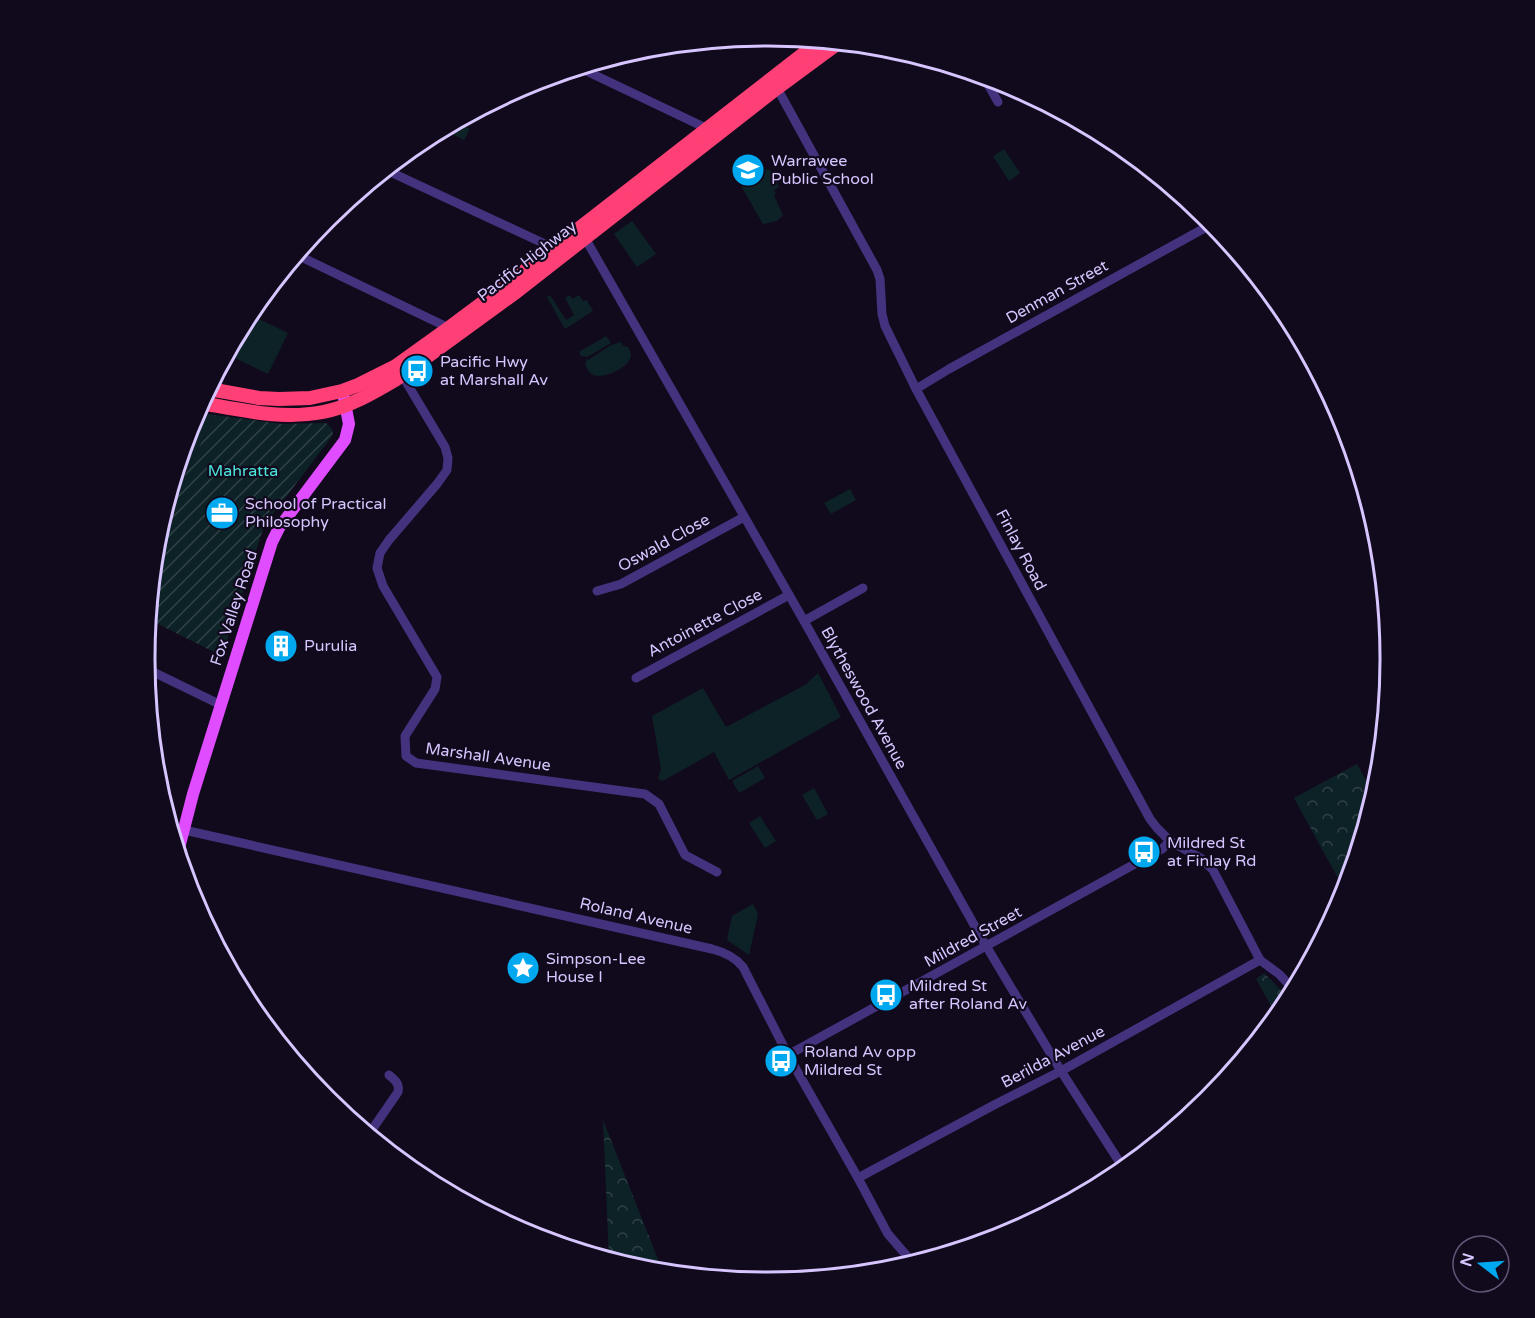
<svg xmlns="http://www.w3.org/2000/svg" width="1535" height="1318" viewBox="0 0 1535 1318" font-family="'Varela Round',sans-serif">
	<defs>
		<pattern id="forest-crowns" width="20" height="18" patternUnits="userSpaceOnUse" patternTransform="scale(1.5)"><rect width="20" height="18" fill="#0d2227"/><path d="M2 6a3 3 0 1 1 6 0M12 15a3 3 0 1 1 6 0" fill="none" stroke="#304147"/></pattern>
		<pattern id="garden-furrows" width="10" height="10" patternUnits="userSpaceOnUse" patternTransform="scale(1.5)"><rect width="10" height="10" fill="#0d2227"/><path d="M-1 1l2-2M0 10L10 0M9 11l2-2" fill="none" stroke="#304147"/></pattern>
	</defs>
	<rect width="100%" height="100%" fill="#110a1c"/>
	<!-- green -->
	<g fill="#0d2227">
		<polygon points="457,122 470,129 464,140 443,130"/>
		<polygon points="1004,149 1020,173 1009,181 993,156"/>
		<polygon points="756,168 770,170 779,187 774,190 776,194 774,195 783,215 777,221 763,224 740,184 739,178"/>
		<polygon points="632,221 656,254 637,267 614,234"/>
		<polygon points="550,295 566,320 574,315 565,298 570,295 572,299 579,295 583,301 587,300 593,311 565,329 547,297"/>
		<polygon points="249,314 288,333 268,374 227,354"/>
		<polygon points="606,336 611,343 587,357 581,356 579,352"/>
		<path d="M 621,342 L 623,346 L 628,347 C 629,350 631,352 631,356 C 629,368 600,382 590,373 C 588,371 587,367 585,365 L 586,362 L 586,359 L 588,360 L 611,345 Z"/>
		<polygon points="196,412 215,415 163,519 192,420"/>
		<polygon points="850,489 856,500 831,514 824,503"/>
		<polygon points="818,673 841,717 729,780 714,752 663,781 658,779 661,769 652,716 703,688 726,727 805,685"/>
		<polygon points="758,766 765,778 739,793 732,781"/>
		<polygon points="814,788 828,814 817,820 802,795"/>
		<polygon points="760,816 776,841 765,848 749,823"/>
		<polygon points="753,904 758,914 749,955 727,940 732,916"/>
	</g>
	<!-- forest -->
	<g fill="url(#forest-crowns)">
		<polygon points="1357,764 1374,795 1345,891 1294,798"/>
		<polygon points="1264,973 1289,998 1277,1016 1256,979"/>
		<polygon points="603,1120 663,1272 646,1270 609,1259"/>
	</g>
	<!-- garden -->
	<polygon fill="url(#garden-furrows)" points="215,415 282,424 326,423 332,429 333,435 264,526 222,656 148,619 157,537 161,524"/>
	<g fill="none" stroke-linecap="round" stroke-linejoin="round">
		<!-- minor -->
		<g stroke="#44327e" stroke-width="9">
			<polyline points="580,68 708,129"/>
			<polyline points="984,77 998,102"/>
			<polyline points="777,88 877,270 880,279 882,314 885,326 916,389 1150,819 1157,828 1170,841 1202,859 1213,870 1260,960 1279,974 1294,990"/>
			<polyline points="386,170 545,244 553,248 556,252"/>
			<polyline points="585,238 804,621 982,939 1061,1071 1124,1169"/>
			<polyline points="297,255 449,328"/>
			<polyline points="402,375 445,447 448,458 447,470 437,484 389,540 380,553 377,568 383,586 437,677 435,689 405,736 406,756 416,763 645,794 659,804 685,855 717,872"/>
			<polyline points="916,389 949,369 1212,224"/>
			<polyline points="597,591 621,584 744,517"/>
			<polyline points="804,621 863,588"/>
			<polyline points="145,668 221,705"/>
			<polyline points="636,678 789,595"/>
			<path d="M 184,830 L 712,949 C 724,952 735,957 743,967 L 788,1055 L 858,1178 L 888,1234 L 913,1263"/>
			<polyline points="788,1055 1162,849 1170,841"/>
			<path d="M 369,1134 L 398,1092 C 400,1084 395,1080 389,1075"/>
			<polyline points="858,1178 994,1105 1061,1071 1260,960"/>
		</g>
		<!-- major -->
		<polyline stroke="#e04cff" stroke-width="12" points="178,852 193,794 272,542 279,528 345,440 349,424 344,398"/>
		<!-- highway -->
		<g stroke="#ff4076" stroke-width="14">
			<polyline points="209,389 259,398 279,399 310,398 342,391 358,385 396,366 449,328 509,283 820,41"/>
			<path d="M 201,403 C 241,410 282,420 323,412 C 349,407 373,393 395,380 L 516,292 L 777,88 L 838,43"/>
		</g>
	</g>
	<!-- icons -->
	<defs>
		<symbol id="school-disc" viewBox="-11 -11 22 22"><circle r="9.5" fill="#00a8f0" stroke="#110a1c"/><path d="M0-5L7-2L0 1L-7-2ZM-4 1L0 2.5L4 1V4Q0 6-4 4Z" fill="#fff"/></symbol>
		<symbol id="bus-disc" viewBox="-11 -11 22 22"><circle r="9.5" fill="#00a8f0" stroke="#110a1c"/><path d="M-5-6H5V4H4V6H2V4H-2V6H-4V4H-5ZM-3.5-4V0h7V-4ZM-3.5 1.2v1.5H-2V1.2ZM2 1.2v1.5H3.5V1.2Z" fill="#fff"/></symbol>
		<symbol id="office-disc" viewBox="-11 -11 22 22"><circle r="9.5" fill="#00a8f0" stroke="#110a1c"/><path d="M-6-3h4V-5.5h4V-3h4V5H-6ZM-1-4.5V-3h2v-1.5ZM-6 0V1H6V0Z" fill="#fff"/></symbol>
		<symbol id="building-disc" viewBox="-11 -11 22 22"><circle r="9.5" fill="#00a8f0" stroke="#110a1c"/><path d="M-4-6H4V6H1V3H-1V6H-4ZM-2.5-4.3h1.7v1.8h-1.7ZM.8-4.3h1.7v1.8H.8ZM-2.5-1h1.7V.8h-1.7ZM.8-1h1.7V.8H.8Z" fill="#fff"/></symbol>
		<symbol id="sight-disc" viewBox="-11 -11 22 22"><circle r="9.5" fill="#00a8f0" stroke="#110a1c"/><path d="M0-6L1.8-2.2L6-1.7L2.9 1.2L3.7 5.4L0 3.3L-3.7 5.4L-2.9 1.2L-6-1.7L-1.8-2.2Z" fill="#fff"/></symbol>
	</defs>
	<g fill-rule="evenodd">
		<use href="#school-disc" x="729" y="151" width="38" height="38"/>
		<use href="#bus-disc" x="398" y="352" width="38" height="38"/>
		<use href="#office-disc" x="203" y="494" width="38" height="38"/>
		<use href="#building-disc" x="262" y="627" width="38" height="38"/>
		<use href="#bus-disc" x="1125" y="833" width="38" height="38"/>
		<use href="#sight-disc" x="504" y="949" width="38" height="38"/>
		<use href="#bus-disc" x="867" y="976" width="38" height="38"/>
		<use href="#bus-disc" x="762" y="1042" width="38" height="38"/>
	</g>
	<g text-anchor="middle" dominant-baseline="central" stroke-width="4.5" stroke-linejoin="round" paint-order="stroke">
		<!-- poi labels -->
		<g font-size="16" fill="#d7c5ff" stroke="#110a1c" text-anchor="start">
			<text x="771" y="161">Warrawee<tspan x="771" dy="18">Public School</tspan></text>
			<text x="440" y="362">Pacific Hwy<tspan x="440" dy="18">at Marshall Av</tspan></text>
			<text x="245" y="504">School of Practical<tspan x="245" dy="18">Philosophy</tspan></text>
			<text x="304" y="646">Purulia</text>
			<text x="1167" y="843">Mildred St<tspan x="1167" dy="18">at Finlay Rd</tspan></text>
			<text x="546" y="959">Simpson-Lee<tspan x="546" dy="18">House I</tspan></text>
			<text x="909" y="986">Mildred St<tspan x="909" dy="18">after Roland Av</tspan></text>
			<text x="804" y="1052">Roland Av opp<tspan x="804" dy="18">Mildred St</tspan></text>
		</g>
		<!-- street labels -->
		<g font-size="16" fill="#d7c5ff" stroke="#110a1c">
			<text transform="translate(527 261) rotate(-38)">Pacific Highway</text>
			<text transform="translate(1057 292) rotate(-29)">Denman Street</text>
			<text transform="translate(664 543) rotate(-29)">Oswald Close</text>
			<text transform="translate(1021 550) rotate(62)">Finlay Road</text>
			<text transform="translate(234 608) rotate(-72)">Fox Valley Road</text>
			<text transform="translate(705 623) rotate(-28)">Antoinette Close</text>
			<text transform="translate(864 698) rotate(61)">Blytheswood Avenue</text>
			<text transform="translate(488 757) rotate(8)">Marshall Avenue</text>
			<text transform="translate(636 916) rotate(13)">Roland Avenue</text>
			<text transform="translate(973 937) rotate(-29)">Mildred Street</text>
			<text transform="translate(1053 1057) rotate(-28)">Berilda Avenue</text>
		</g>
		<!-- park labels -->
		<g font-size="16" fill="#4ce5dd" stroke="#110a1c">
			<text x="243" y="471">Mahratta</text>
		</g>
	</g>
	<!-- crop -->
	<path d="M0 0H1535V1318H0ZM767 46H768A612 612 0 0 1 1380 658V660A612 612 0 0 1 768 1272H767A612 612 0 0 1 155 660V658A612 612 0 0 1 767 46Z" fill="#110a1c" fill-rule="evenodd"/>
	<path fill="none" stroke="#d7c5ff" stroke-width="3" d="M767 46H768A612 612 0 0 1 1380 658V660A612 612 0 0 1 768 1272H767A612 612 0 0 1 155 660V658A612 612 0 0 1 767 46Z"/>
	<!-- north arrow -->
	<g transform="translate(1481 1264) rotate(287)"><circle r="28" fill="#110a1c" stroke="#605577" stroke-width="1.5"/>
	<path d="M0-4.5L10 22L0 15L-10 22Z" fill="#00a8f0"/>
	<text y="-9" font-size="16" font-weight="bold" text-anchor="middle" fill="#d7c5ff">N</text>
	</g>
</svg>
